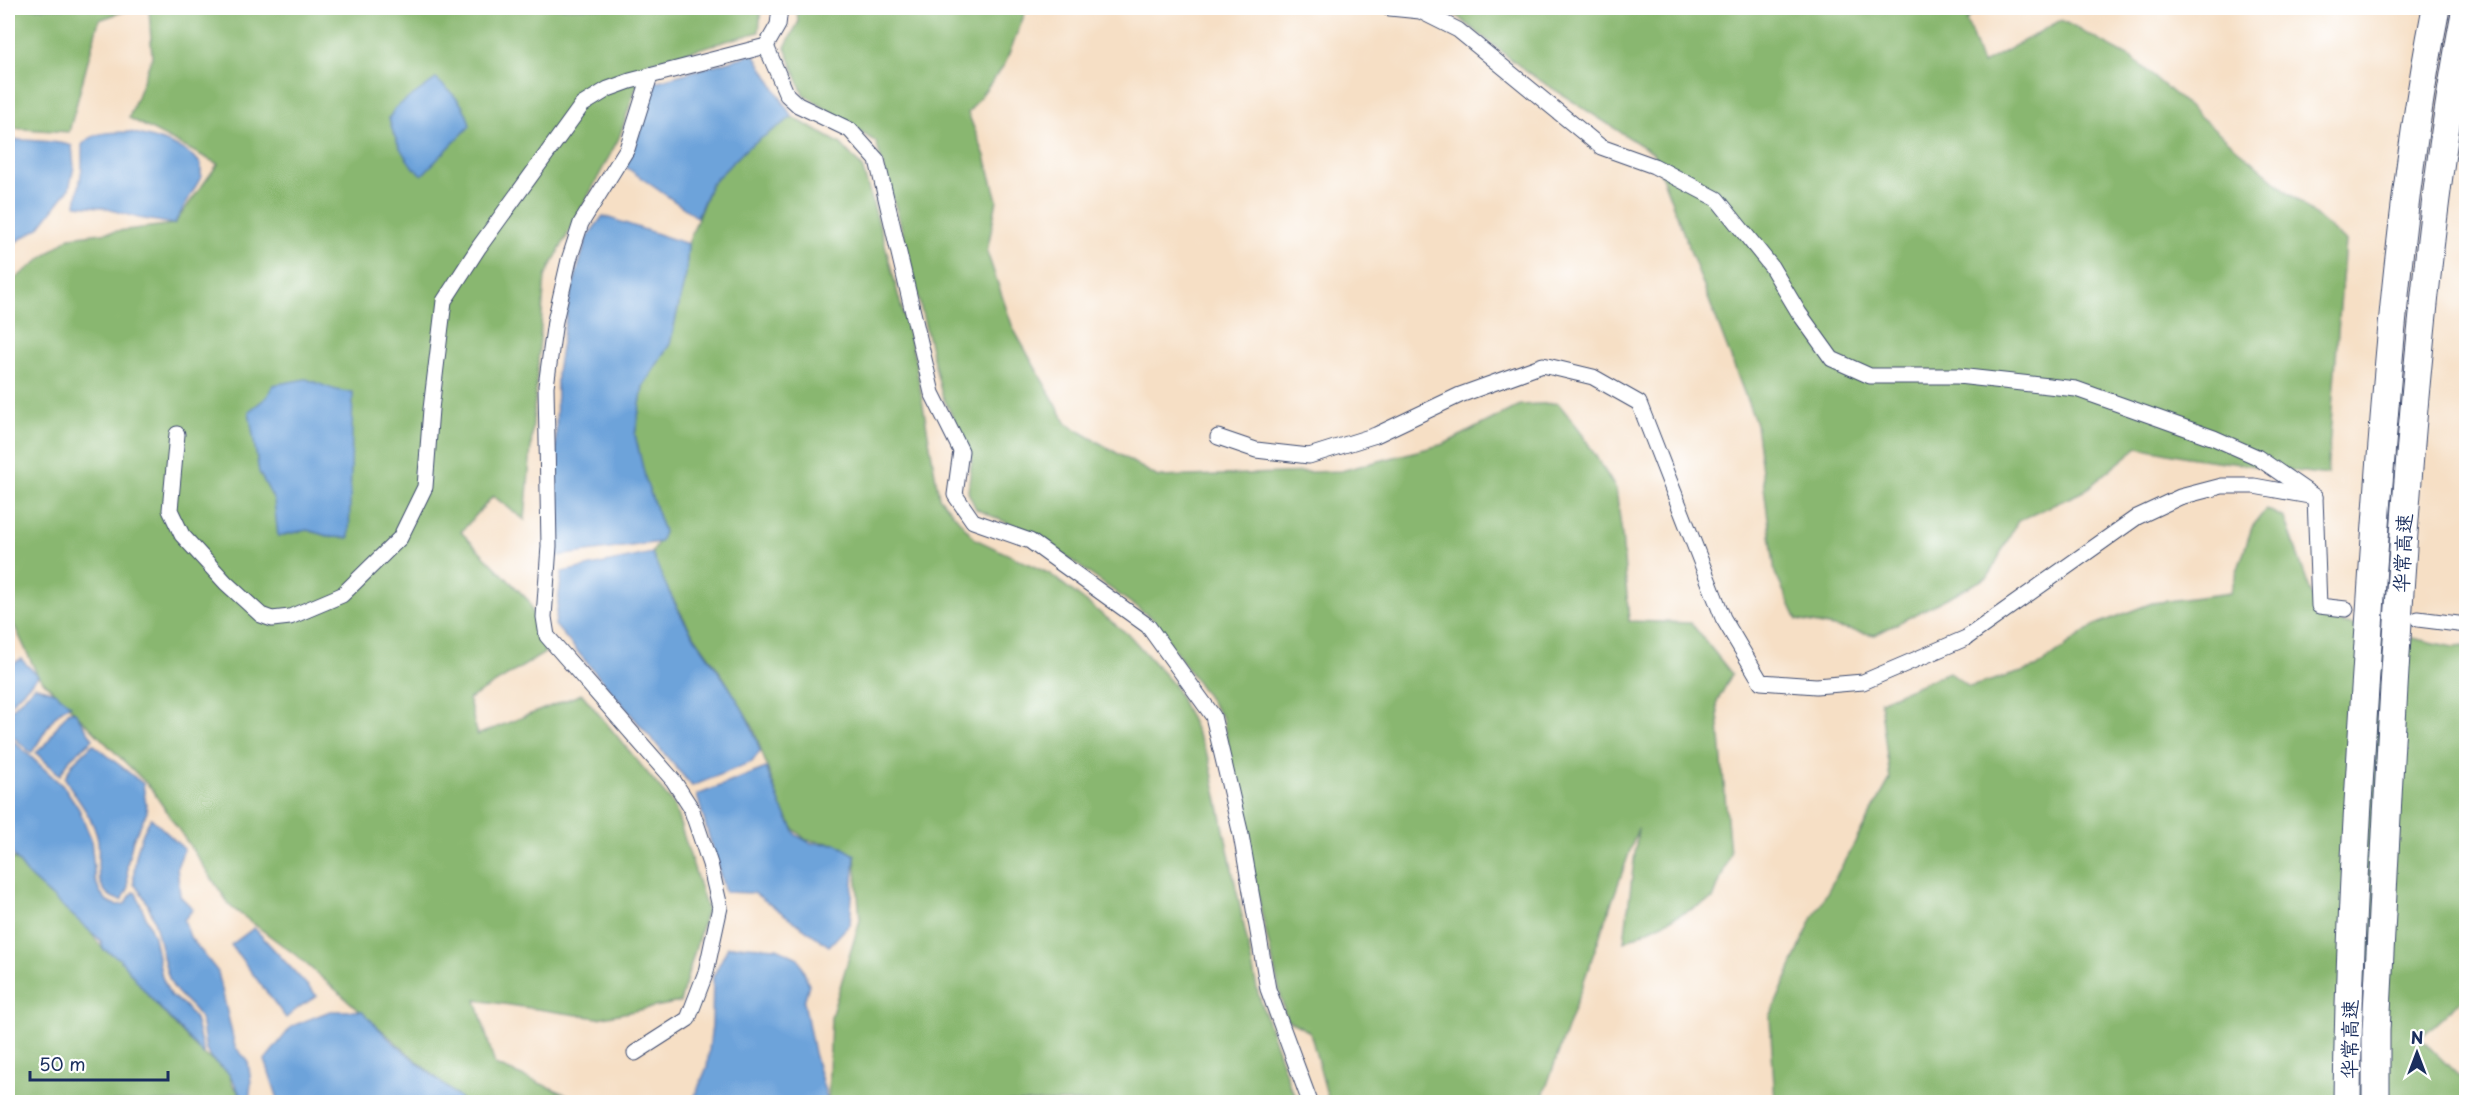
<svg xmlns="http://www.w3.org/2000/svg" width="2474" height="1110" viewBox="0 0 2474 1110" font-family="'Playpen Sans','LXGW WenKai TC',sans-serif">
	<rect width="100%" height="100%" fill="#fff"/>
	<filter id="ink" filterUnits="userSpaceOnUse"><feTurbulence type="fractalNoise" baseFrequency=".0167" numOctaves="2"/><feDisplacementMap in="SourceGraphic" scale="12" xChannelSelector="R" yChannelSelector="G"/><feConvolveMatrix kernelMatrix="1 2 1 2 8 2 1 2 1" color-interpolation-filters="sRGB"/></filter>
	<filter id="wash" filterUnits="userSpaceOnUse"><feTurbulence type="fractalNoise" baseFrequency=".008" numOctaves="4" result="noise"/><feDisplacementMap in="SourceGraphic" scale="24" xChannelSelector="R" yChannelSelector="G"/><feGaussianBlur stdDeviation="1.35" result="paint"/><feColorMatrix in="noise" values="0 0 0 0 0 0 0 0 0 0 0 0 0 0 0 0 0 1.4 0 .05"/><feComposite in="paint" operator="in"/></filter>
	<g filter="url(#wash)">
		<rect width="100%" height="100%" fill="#f6dfc5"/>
		<!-- forest -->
		<g fill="#89b770" stroke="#527367" stroke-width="1.5">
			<polygon points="8,8 134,8 99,20 69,132 8,128"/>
			<polygon points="149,8 761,8 759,32 644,64 619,138 545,277 525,520 493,496 461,532 529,601 545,653 469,699 477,735 582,694 674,805 707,909 680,1002 598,1018 476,1000 495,1065 585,1102 464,1102 297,956 231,907 150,787 38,676 8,612 8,284 70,237 174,224 218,164 129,118 152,57"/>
			<polygon points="797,8 1027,8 1005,64 968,113 985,156 997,200 987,252 1013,328 1067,424 1158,477 1341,471 1444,444 1520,405 1558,403 1579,429 1616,489 1622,534 1629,621 1691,623 1732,674 1717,702 1730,854 1713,899 1624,942 1638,828 1541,1102 1329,1102 1310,1032 1286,1019 1262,915 1223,719 1153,619 1037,536 976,509 968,492 972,457 942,395 900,222 876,142 803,94 785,47 798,23"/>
			<polygon points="1447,8 1975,8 1967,21 1982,64 2061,20 2132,58 2345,241 2327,475 2193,458 2138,447 2084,491 2018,521 1988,577 1875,635 1797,620 1775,573 1756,424 1653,153 1527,72"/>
			<polygon points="792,117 841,144 862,167 883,237 915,359 939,497 975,539 1050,574 1130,636 1174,685 1209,758 1258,993 1290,1086 1300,1102 828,1102 831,1017 860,920 855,856 837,844 806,840 793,828 781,806 753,727 724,678 691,631 661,577 652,553 664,532 645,478 635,435 643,386 670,344 686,273 688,244 711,184 747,148"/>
			<polygon points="2266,509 2285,518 2320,618 2453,647 2466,646 2466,996 2420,1038 2466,1083 2466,1102 1775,1102 1770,1017 1810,923 1890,779 1880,701 1949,672 1969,687 2036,668 2095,625 2152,603 2230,593 2252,527"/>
			<polygon points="8,856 17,860 30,877 88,929 103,949 119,958 152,1000 197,1049 229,1073 232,1084 247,1102 8,1102"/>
		</g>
		<!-- water -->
		<g fill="#6da3da" stroke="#44699c" stroke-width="1.5">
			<polygon points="754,54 792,117 747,148 711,184 697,217 626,167 641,128 651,83"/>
			<path d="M 436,79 C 452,93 466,104 470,126 L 422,175 C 406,164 393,137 389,118 L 395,108 Z"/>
			<path d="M 130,132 C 154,138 185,145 201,164 L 201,177 L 174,224 L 139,218 L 101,207 L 76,205 L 82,168 L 82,145 C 95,130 112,133 130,132 Z"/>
			<path d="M 8,139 C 27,141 56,140 72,146 L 74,167 L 69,189 L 39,228 L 14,243 L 8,251 Z"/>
			<polygon points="603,216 688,244 686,273 670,344 643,386 635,435 646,481 664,532 660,542 558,556 555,530 557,372 569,300 587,237"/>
			<path d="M 306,379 C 324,385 334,392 353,392 L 349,538 L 331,537 L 307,530 L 278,536 L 274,500 L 259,472 L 249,411 L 267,397 L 273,385 Z"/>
			<path d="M 652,553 C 663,580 675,607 691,632 C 716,670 747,705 760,751 L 752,762 L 692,786 L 555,625 L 562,572 Z"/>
			<polygon points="21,659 38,676 8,706 8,667"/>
			<path d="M 35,686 L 56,693 L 71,705 C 52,711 44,737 31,753 L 8,732 L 8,713 Z"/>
			<polygon points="69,711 75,712 93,739 70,759 60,775 36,753 48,742 55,729"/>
			<polygon points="8,736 65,788 79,809 91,839 95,879 100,892 108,902 117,905 125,904 133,892 136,893 154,937 162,977 170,995 184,1005 195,1019 204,1055 149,996 119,958 103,949 101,941 30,877 8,848"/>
			<path d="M 93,744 L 143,784 L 147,812 L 133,840 L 127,865 L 128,889 L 122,900 C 111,899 105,894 101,884 C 95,871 100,854 98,841 C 94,817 76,799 65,778 L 72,764 Z"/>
			<polygon points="766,768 781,806 796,835 810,843 837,844 855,855 850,924 829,946 754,893 725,892 697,795"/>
			<path d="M 151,818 L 184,849 L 177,867 L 180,896 L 193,909 L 184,920 L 190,937 L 218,972 L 235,1047 L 248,1061 L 251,1083 L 249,1102 C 236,1094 236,1081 228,1073 C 222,1066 213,1063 208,1054 C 202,1042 205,1024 198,1014 C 189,1001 174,994 169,978 C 158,946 158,910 134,884 C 133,859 138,839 151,818 Z"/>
			<polygon points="254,928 317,996 299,1007 286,1018 231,945"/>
			<polygon points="745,946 777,948 798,958 809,984 804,1002 814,1053 828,1102 692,1102 707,1067 712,1025 713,977 728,947"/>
			<polygon points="330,1011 362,1011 388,1038 464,1102 279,1102 265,1060 292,1026"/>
		</g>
	</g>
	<g filter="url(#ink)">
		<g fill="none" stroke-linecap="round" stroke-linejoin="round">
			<defs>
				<g id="minor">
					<polyline points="1390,8 1420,11 1458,30 1601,147 1654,166 1717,199 1771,266 1799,313 1832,359 1870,376 1958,376 2076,389 2214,438 2257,457 2315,497 2319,606 2346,609"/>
					<polyline points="766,46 787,95 798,105 850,130 877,160 932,393 961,451 955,495 973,521 1030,541 1148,626 1213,716 1241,835 1268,989 1310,1102"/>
					<polyline points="177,434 170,510 182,535 226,583 261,615 272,619 290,617 342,595 400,538 425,487 431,409 444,301 479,247 582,105 608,89 630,81 766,46 778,25 780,8"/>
					<polyline points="1218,437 1256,450 1309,456 1376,435 1460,395 1543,365 1593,377 1639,403 1723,618 1761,682 1816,686 1863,682 1966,638 2137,517 2180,497 2222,486 2254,486 2315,497"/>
					<polyline points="2418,619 2466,625"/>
					<polyline points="635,1053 688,1019 706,972 720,907 710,864 691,808 673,780 547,636 544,617 549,546 546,386 555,321 569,260 581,223 627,149 650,76"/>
				</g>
				<g id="motorway">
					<path d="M 2347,1102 C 2349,924 2361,745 2373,567 C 2386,380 2400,192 2436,8"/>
					<path d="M 2376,1102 L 2376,1031 C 2387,820 2396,608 2415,397 C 2427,266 2441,136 2466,8"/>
				</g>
			</defs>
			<!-- minor casing -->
			<use href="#minor" stroke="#3c496d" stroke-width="17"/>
			<!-- motorway casing -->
			<use href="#motorway" stroke="#3c496d" stroke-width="29"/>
			<!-- minor -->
			<use href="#minor" stroke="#fff" stroke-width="15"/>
			<!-- motorway -->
			<use href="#motorway" stroke="#fff" stroke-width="27"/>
		</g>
	</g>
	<g text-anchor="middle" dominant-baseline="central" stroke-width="4.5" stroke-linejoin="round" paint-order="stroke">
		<!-- street labels -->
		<g font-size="20" fill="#1b2f5e" stroke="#fff">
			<text transform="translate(2402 553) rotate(-87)">华常高速</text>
			<text transform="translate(2349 1039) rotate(-89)">华常高速</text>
		</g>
	</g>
	<!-- margin -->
	<rect width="2474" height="1110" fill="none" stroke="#fff" stroke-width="30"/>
	<!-- north arrow -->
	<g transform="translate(2417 1053)" stroke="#ffffff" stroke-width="4.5" paint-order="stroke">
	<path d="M0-4.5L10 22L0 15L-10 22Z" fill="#1b2f5e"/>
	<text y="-9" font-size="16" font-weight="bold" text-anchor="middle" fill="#1b2f5e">N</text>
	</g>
	<!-- scale -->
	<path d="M30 1071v9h138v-9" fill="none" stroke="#1b2f5e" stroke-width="3"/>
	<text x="39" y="1071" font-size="18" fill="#1b2f5e" stroke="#ffffff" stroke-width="4.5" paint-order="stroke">50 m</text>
</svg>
